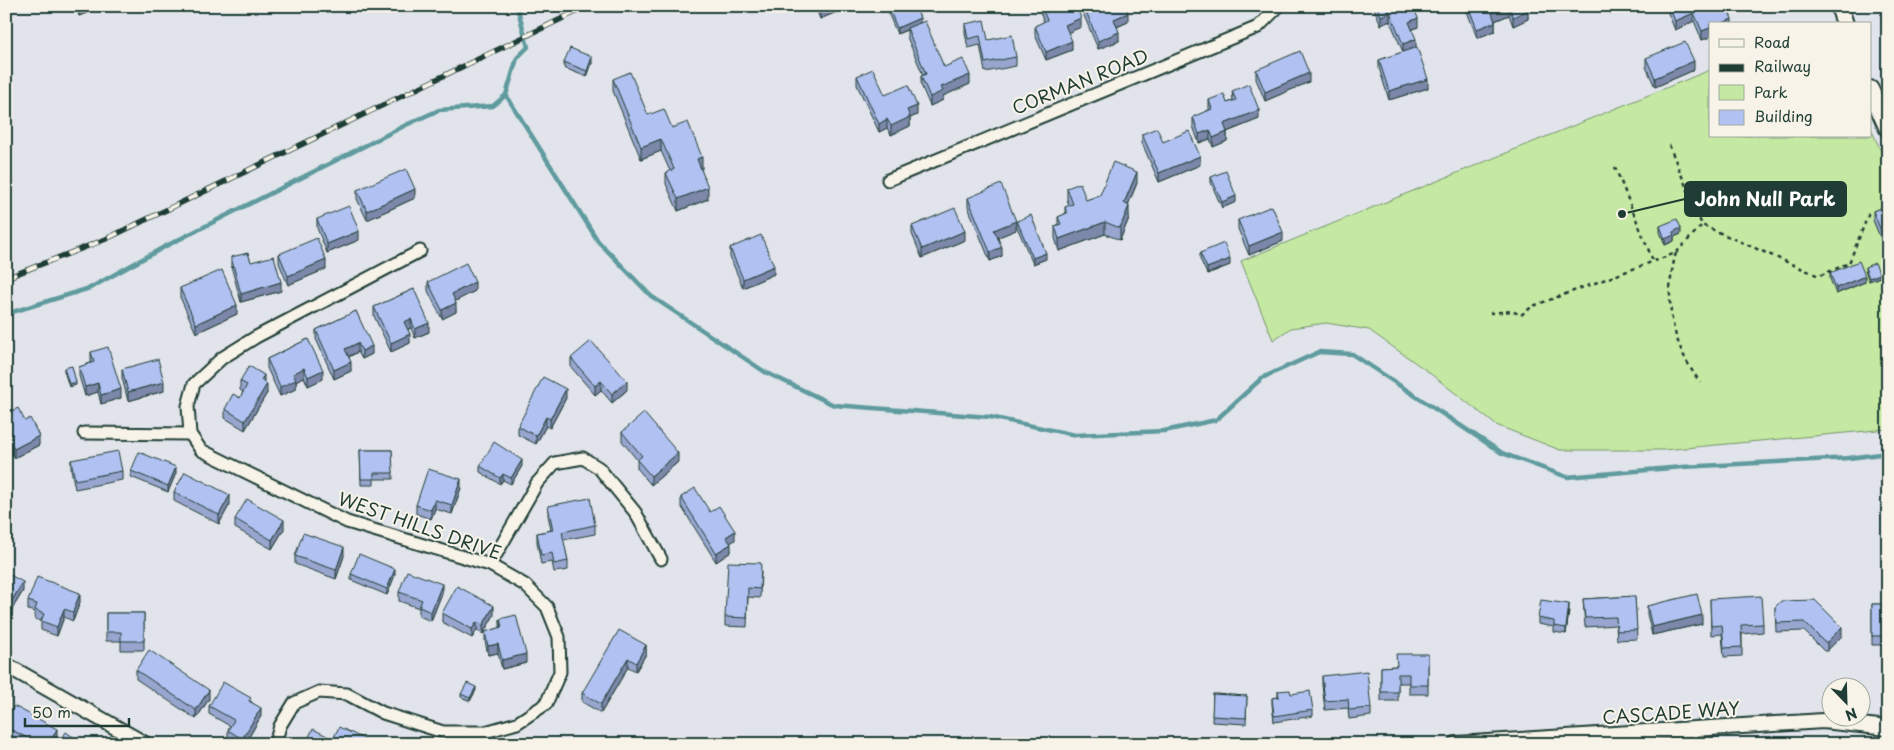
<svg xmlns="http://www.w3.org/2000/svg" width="1894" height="750" viewBox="0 0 1894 750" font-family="'Playpen Sans',sans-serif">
	<rect width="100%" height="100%" fill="#e2e4eb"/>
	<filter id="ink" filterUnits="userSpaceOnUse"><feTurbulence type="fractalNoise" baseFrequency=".02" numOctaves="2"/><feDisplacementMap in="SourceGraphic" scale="10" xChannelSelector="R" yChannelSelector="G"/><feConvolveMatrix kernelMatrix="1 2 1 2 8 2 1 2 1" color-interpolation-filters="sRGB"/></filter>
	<g filter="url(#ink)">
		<!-- green -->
		<polygon fill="#c5e9a2" stroke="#72936b" points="1710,70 1710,136 1870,136 1870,126 1888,168 1888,429 1663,450 1560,450 1496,425 1427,371 1369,330 1326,323 1291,328 1273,340 1241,261"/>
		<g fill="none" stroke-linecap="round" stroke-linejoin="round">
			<!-- stream -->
			<g stroke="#5f9b9e" stroke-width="4.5">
				<polyline points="506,95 598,241 651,296 765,372 834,405 990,417 1075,435 1164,431 1216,420 1262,378 1319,352 1352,354 1502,453 1567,477 1682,467 1849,458 1888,453"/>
				<polyline points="6,314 90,288 166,246 406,125 439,110 493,106 506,95 517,58 528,47 518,10 520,6"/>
			</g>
			<defs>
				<polyline id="service" points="1694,744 1696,729"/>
				<g id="minor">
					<polyline points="888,180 1258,27 1279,6"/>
					<polyline points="84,433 190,434"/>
					<polyline points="490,565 537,483 555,463 583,458 599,468 635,512 661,559"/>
					<polyline points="275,744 280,726 294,703 319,692 347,694 383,713 443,732 485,732 517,723 546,704 560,672 559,637 547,607 525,585 490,565 347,522 201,450 190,434 188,406 194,384 222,358 256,337 420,251"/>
				</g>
				<g id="tertiary">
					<polyline points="6,665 145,744"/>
					<polyline points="1456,744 1823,721 1888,728"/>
				</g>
				<g id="secondary">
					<polyline points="1839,6 1845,24"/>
					<polyline points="1870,89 1888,129"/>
				</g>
			</defs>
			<!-- service casing -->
			<use href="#service" stroke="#1f3d34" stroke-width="9"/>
			<!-- minor casing -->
			<use href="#minor" stroke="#1f3d34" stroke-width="15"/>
			<!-- tertiary casing -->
			<use href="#tertiary" stroke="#1f3d34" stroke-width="18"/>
			<!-- secondary casing -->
			<use href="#secondary" stroke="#1f3d34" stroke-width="20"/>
			<!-- path -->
			<g stroke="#1f3d34" stroke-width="2.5" stroke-dasharray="4 4" stroke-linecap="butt">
				<polyline points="1669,145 1702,225 1819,276 1849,263 1869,213"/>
				<polyline points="1615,167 1653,261"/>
				<path d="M 1676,253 C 1663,300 1671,343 1700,382"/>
				<polyline points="1490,313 1512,311 1521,315 1533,306 1676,253 1702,225"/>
			</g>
			<!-- service -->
			<use href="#service" stroke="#f7f3e8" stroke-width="5.5"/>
			<!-- minor -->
			<use href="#minor" stroke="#f7f3e8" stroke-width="11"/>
			<!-- tertiary -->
			<use href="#tertiary" stroke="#f7f3e8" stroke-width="14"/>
			<!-- secondary -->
			<use href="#secondary" stroke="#f7f3e8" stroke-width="16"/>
			<defs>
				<polyline id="rail" points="6,278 106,239 588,6"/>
			</defs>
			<!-- rail casing -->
			<use href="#rail" stroke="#1f3d34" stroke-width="5.5"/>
			<!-- rail -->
			<use href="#rail" stroke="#f7f3e8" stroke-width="4" stroke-dasharray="11" stroke-linecap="butt"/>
		</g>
		<!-- wall -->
		<g fill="#98a6cf" stroke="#1f3d34">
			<polygon points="76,6 104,6 79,16"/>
			<polygon points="815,6 851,6 820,19"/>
			<polygon points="1039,6 1076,6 1081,27 1068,32 1072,50 1046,60 1035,35 1035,26 1044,22 1039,9"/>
			<polygon points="1080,6 1126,6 1128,22 1117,27 1119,41 1098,49"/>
			<polygon points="1373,6 1408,6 1418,27 1412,30 1416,48 1428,88 1389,100 1379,68 1379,60 1403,52 1390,21 1381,25"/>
			<polygon points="1465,6 1527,6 1528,19 1513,26 1509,15 1495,21 1495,31 1477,38"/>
			<polygon points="1607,6 1628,6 1610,13"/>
			<polygon points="1668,6 1727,6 1732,24 1710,24 1710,37 1702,40 1694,21 1675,30 1668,13"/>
			<polygon points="889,9 920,22 944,67 970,84 943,96 943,100 930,106 921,85 921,76 923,75 907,37 907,30 897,34 889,15"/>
			<polygon points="965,24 988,40 1016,57 1016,66 985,72 980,45 968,48 965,33"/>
			<polygon points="1646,58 1694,70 1655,87 1646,67"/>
			<polygon points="564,62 592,63 587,77 564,68"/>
			<polygon points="1256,70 1309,82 1265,101 1256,79"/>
			<polygon points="857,76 885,95 917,115 910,118 910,126 891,135 887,128 879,132 857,85"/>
			<polygon points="613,79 648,115 672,128 702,169 701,169 708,199 678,211 666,184 666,173 670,171 661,151 641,159 613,91"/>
			<polygon points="1232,91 1259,119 1227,132 1227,141 1213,147 1210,139 1199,143 1193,126 1193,117 1209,110 1209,100 1227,103 1233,101"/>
			<polygon points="1142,134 1163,142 1200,165 1159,182 1142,143"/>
			<polygon points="1211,177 1236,202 1222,208 1211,183"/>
			<polygon points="1137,183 1128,205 1129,218 1120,240 1105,234 1059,251 1055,238 1055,226 1058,225 1058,217 1065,214 1065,207 1069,206 1067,199 1067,188 1086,200"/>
			<polygon points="357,190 415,198 367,220 357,199"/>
			<polygon points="968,198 1016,230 998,237 1002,256 990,261 968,207"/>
			<polygon points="1888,205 1888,257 1873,220 1873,211"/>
			<polygon points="317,219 359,240 327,253 317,228"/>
			<polygon points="1238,220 1283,241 1249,255 1238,229"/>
			<polygon points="1017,221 1046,259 1033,264 1017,227"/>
			<polygon points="912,226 965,240 922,258 912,234"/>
			<polygon points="1660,226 1681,234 1674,237 1674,241 1665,245 1660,232"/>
			<polygon points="730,248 774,274 743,288 730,257"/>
			<polygon points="1200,253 1230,265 1207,274 1200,259"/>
			<polygon points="279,254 326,269 288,285 279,263"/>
			<polygon points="231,257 251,262 281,291 241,302 231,266"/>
			<polygon points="1865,267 1880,277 1869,281 1865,270"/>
			<polygon points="1830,273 1865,282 1836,294 1830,279"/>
			<polygon points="428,282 475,291 455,301 456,312 442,319 428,291"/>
			<polygon points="180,288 237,314 196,333 180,297"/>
			<polygon points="414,289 429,332 415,338 411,328 408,329 410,343 391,352 374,316 374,307"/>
			<polygon points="356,311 372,354 362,359 358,352 349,357 351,371 334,379 316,339 316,330"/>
			<polygon points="308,339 323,379 308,386 304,377 296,381 296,389 280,396 267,368 267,359"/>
			<polygon points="91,352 121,398 101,404 98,392 85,396 79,376 79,367 91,363"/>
			<polygon points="571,358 627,390 612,403 601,390 595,395 571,367"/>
			<polygon points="64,368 76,385 69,387 64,371"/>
			<polygon points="122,369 164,391 128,401 122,378"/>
			<polygon points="240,381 264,382 267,393 245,430 225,418 225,409 240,398 243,392 240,390"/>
			<polygon points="566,398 550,428 546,426 536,444 518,435 518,426"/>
			<polygon points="6,414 25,421 39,445 14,458 7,444"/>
			<polygon points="622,432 678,462 651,485 637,468 637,460 622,441"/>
			<polygon points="360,450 392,450 393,479 374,479 374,485 361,485"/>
			<polygon points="71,460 122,471 122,480 75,489 71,469"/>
			<polygon points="480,466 522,466 511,484 503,480 500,484 480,472"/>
			<polygon points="131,471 176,473 168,492 131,477"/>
			<polygon points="461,488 452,514 435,509 431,519 416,514 416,505"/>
			<polygon points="174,492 230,504 219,524 174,501"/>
			<polygon points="681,497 710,512 735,540 730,543 731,552 716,562 681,506"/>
			<polygon points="548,506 595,525 595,534 563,540 568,561 568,570 554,572 552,562 541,564 537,542 537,533 551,530 548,515"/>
			<polygon points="235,519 284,529 272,549 235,528"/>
			<polygon points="295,556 344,556 336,579 295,564"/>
			<polygon points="761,572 760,598 748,597 747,627 725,626 725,617"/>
			<polygon points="6,573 23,591 8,616 6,615"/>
			<polygon points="351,574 395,575 387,595 351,580"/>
			<polygon points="399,592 442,593 431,621 419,616 419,608 399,601"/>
			<polygon points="1635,596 1637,639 1617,640 1616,625 1585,627 1583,599"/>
			<polygon points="1710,599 1763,624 1763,632 1742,634 1742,656 1724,657 1722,634 1711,635"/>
			<polygon points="28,601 80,602 73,621 64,617 57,636 41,630 41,621 35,619 35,612 28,610"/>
			<polygon points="1872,604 1888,604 1888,650 1885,650 1885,645 1872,645"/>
			<polygon points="1647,606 1702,624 1652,635 1647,614"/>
			<polygon points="1775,607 1842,636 1827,651 1824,651 1804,631 1776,632"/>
			<polygon points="1569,610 1566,634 1554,632 1554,627 1538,624 1538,618"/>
			<polygon points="106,613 144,613 144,650 121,650 121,641 106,641"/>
			<polygon points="442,613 494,615 483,634 477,630 472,638 442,622"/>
			<polygon points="500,619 526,663 502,669 498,653 488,655 485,641 485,632 500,628"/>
			<polygon points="646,645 646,654 636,671 628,667 601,713 582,702 582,693"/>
			<polygon points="1428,654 1428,694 1409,694 1409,683 1398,683 1398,701 1381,701 1381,667 1396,666"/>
			<polygon points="136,670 209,699 196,719 136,679"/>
			<polygon points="1322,676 1371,708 1371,716 1349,719 1348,708 1325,710 1322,685"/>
			<polygon points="476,690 470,701 461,697 461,694"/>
			<polygon points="1278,691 1291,694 1313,710 1313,716 1274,722 1272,704 1272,698 1278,697"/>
			<polygon points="1213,694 1247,696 1246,724 1212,722"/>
			<polygon points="251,701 261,716 245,744 235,744 228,739 228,730 230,726 209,714 209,706"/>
			<polygon points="6,720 57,738 54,744 22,744 6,735"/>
		</g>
		<!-- shaded-wall -->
		<g fill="#7c87a9" stroke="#1f3d34">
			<polygon points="81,6 104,6 79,16 79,7"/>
			<polygon points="830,6 851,6 820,19 820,10"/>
			<polygon points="1610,6 1628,6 1610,13"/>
			<polygon points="1509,7 1509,15 1492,22 1492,13"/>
			<polygon points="1528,10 1528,19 1513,26 1513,17"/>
			<polygon points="1390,12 1390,21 1381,25 1381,16"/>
			<polygon points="1128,13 1128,22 1114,28 1114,19"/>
			<polygon points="1694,13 1694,21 1675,30 1675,21"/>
			<polygon points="920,18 920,24 897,34 897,28"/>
			<polygon points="1081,18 1081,27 1065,34 1065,25"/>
			<polygon points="1418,18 1418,27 1409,31 1409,22"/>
			<polygon points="1732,19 1732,24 1720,24"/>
			<polygon points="1495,22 1495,31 1477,38 1477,29"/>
			<polygon points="1710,28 1710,37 1702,40 1702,31"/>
			<polygon points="1119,32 1119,41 1098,49 1098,41"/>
			<polygon points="1416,39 1416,48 1403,53 1403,44"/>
			<polygon points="1072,41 1072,50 1046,60 1046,52"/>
			<polygon points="592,57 592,63 587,77 587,71"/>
			<polygon points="1694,61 1694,70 1655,87 1655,78"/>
			<polygon points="1309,73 1309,82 1265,101 1265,92"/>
			<polygon points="970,75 970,84 943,96 943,100 930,106 930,97 941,87"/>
			<polygon points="1428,79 1428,88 1389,100 1389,91"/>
			<polygon points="917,106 917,115 910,118 910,126 891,135 891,126 907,110"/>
			<polygon points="1259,110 1259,119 1224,133 1224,124"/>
			<polygon points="887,119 887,128 879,132 879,124"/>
			<polygon points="1210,130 1210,139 1199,143 1199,134"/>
			<polygon points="1227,132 1227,141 1213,147 1213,138"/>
			<polygon points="661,139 661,151 641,159 641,147"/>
			<polygon points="1200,156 1200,165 1159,182 1159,173"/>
			<polygon points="702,157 702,169 697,171 697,159"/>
			<polygon points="1137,172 1137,183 1124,215 1124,203"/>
			<polygon points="708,187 708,199 678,211 678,199"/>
			<polygon points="415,189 415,198 367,220 367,211"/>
			<polygon points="1236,196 1236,202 1222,208 1222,202"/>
			<polygon points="1129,206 1129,218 1120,240 1120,228"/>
			<polygon points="1016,221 1016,230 994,239 994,230"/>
			<polygon points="1105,222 1105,234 1059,251 1059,239"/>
			<polygon points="1681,228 1681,234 1674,237 1674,241 1665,245 1665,239 1673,232"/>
			<polygon points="359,231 359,240 327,253 327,244"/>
			<polygon points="965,231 965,240 922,258 922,249"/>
			<polygon points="1283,232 1283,241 1249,255 1249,246"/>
			<polygon points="1002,247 1002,256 990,261 990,252"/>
			<polygon points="1046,253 1046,259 1033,264 1033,258"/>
			<polygon points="1230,259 1230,265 1207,274 1207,268"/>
			<polygon points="326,260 326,269 288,285 288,276"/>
			<polygon points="774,266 774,274 743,288 743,279"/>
			<polygon points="1880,274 1880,277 1869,281 1869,278"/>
			<polygon points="1865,276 1865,282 1836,294 1836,288"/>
			<polygon points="281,282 281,291 241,302 241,294"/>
			<polygon points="475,282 475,291 452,303 452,294"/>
			<polygon points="456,303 456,312 442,319 442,310"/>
			<polygon points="237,305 237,314 196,333 196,324"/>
			<polygon points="411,319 411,328 404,331 404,322"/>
			<polygon points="429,323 429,332 415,338 415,329"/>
			<polygon points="410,334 410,343 391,352 391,343"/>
			<polygon points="358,343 358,352 345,358 345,349"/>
			<polygon points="372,346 372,354 362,359 362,351"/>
			<polygon points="351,362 351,371 334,379 334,370"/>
			<polygon points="304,368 304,377 296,381 296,389 280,396 280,387 293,374"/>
			<polygon points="323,370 323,379 308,386 308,377"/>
			<polygon points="264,375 264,383 261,380"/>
			<polygon points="601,381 601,390 595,395 595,386"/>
			<polygon points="627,381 627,390 612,403 612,394"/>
			<polygon points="76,382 76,385 69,387 69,384"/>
			<polygon points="164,382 164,391 128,401 128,392"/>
			<polygon points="98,383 98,392 85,396 85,387"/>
			<polygon points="267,384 267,393 245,430 245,421"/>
			<polygon points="121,389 121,398 101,404 101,395"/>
			<polygon points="566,389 566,398 550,428 550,419"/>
			<polygon points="546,417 546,426 536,444 536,436"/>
			<polygon points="39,436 39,445 14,458 14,449"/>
			<polygon points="678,453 678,462 651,485 651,476"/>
			<polygon points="522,460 522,466 511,484 511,478"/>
			<polygon points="176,467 176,473 168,492 168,486"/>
			<polygon points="503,474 503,480 500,484 500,478"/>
			<polygon points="461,479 461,488 452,514 452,505"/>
			<polygon points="230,495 230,504 219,524 219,515"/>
			<polygon points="435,500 435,509 431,519 431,510"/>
			<polygon points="284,520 284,529 272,549 272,540"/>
			<polygon points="735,531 735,540 726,546 726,537"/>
			<polygon points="731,544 731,552 716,562 716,553"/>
			<polygon points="344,547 344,556 336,579 336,570"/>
			<polygon points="395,569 395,575 387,595 387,589"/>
			<polygon points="23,582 23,591 8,616 8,607"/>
			<polygon points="442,584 442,593 431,621 431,612"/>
			<polygon points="80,593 80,602 73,621 73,612"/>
			<polygon points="1569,604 1569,610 1566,634 1566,628"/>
			<polygon points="494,606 494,615 483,634 483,625"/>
			<polygon points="64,609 64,617 57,636 57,627"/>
			<polygon points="1702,615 1702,624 1652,635 1652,627"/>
			<polygon points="477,622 477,630 472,638 472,629"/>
			<polygon points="1842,627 1842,636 1827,651 1827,642"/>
			<polygon points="498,644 498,653 488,655 488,646"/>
			<polygon points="646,645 646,654 636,671 636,663"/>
			<polygon points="526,654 526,663 502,669 502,660"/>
			<polygon points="628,658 628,667 601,713 601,704"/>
			<polygon points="476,687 476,690 470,701 470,698"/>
			<polygon points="209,690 209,699 196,719 196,710"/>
			<polygon points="10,699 10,708 6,714 6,705"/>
			<polygon points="261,708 261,716 245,744 242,744 242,739"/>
			<polygon points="57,729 57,738 54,744 49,744"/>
		</g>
		<!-- building -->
		<g fill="#b1c1f1" stroke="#1f3d34">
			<polygon points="819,6 830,6 820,10"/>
			<polygon points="895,6 915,6 920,18 897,28 889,9"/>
			<polygon points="1041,6 1076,6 1081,18 1065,25 1072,41 1046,52 1035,26 1047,20"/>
			<polygon points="1084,6 1126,6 1128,13 1114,19 1119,32 1098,41"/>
			<polygon points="1377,6 1408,6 1411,13 1415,11 1418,18 1409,22 1416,39 1403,44 1390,12 1381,16"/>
			<polygon points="1468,6 1527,6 1528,10 1513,17 1509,7 1492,13 1495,22 1477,29"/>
			<polygon points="1669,6 1727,6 1732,19 1720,24 1710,24 1710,28 1702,31 1694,13 1675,21"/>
			<polygon points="984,20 988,40 1012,35 1016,57 985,63 980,36 968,39 965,24"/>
			<polygon points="925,21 944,67 963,59 970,75 941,87 943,91 930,97 921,76 926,74 907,28"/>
			<polygon points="1685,42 1694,61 1655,78 1646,58"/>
			<polygon points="1417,47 1428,79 1389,91 1379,60"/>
			<polygon points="570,48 592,57 587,71 564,62"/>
			<polygon points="1300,51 1309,73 1265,92 1256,70"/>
			<polygon points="873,69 885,95 908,85 917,106 907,110 910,117 891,126 887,119 879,124 857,76"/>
			<polygon points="630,72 648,115 664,109 672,128 688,122 702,157 697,159 708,187 678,199 666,173 674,169 661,139 641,147 613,79"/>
			<polygon points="1249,84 1259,110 1224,124 1227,132 1213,138 1210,130 1199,134 1193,117 1212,109 1209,100 1224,94 1227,103 1236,100 1232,91"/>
			<polygon points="1157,128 1163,142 1189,131 1200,156 1159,173 1142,134"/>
			<polygon points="1113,162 1137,172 1124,203 1129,206 1120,228 1105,222 1059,239 1055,226 1061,224 1058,217 1067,213 1065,207 1073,204 1067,188 1080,183 1086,200 1100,195"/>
			<polygon points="406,169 415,189 367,211 357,190"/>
			<polygon points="1226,171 1236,196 1222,202 1211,177"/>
			<polygon points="1001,184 1016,221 994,230 1002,247 990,252 968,198"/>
			<polygon points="1888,205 1888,248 1873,211"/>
			<polygon points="349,206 359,231 327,244 317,219"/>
			<polygon points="1272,206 1283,232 1249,246 1238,220"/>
			<polygon points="955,208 965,231 922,249 912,226"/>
			<polygon points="1031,215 1046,253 1033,258 1017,221"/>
			<polygon points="1677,219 1681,228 1673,232 1674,235 1665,239 1660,226"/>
			<polygon points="761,235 774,266 743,279 730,248"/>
			<polygon points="317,238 326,260 288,276 279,254"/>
			<polygon points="1224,243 1230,259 1207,268 1200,253"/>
			<polygon points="248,253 251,262 274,256 281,282 241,294 231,257"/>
			<polygon points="1859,261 1865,276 1836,288 1830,273"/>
			<polygon points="466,263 475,282 452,294 456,303 442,310 428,282"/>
			<polygon points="1875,263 1880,274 1869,278 1865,267"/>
			<polygon points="222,270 237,305 196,324 180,288"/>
			<polygon points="414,289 429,323 415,329 411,319 404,322 410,334 391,343 374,307"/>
			<polygon points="356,311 372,346 362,351 358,343 345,349 351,362 334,370 316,330"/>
			<polygon points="308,339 323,370 308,377 304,368 293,374 296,380 280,387 267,359"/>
			<polygon points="591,341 627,381 612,394 601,381 595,386 571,358"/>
			<polygon points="108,347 121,389 101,395 98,383 85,387 79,367 94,362 91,352"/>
			<polygon points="158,359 164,382 128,392 122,369"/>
			<polygon points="72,366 76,382 69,384 64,368"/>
			<polygon points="249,366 264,375 261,380 267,384 245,421 225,409 233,394 240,398 247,385 240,381"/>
			<polygon points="543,377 566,389 550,419 546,417 536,436 518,426"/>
			<polygon points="18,408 25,421 30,418 39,436 14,449 7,435 6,436 6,414"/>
			<polygon points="644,413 678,453 651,476 637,460 642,456 622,432"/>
			<polygon points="494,442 522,460 511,478 503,474 500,478 480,466"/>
			<polygon points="360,450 392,450 393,473 374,473 374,479 361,479"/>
			<polygon points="118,451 122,471 75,480 71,460"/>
			<polygon points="139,452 176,467 168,486 131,471"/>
			<polygon points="428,469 461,479 452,505 435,500 431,510 416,505"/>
			<polygon points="185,472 230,495 219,515 174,492"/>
			<polygon points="695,488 710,512 719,506 735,531 726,537 731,544 716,553 681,497"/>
			<polygon points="590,498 595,525 562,532 568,561 554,564 552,553 541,555 537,533 553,530 548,506"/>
			<polygon points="247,499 284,520 272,540 235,519"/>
			<polygon points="303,533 344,547 336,570 295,556"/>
			<polygon points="359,554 395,569 387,589 351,574"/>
			<polygon points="728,562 761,563 760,589 748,588 747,618 725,617"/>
			<polygon points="407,571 442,584 431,612 419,607 422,600 399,592"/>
			<polygon points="6,573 23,582 8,607 6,606"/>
			<polygon points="37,577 80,593 73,612 64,609 57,627 41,621 44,614 35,610 37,604 28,601"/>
			<polygon points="457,586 494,606 483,625 477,622 472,629 442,613"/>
			<polygon points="1697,594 1702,615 1652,627 1647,606"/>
			<polygon points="1635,596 1637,630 1617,631 1616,617 1585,618 1583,599"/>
			<polygon points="1761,596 1763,624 1741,625 1742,647 1724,648 1722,625 1711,626 1710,599"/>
			<polygon points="1541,600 1569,604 1566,628 1554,626 1554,621 1538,618"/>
			<polygon points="1815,600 1842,627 1827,642 1824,642 1804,622 1776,623 1775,607 1781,601"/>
			<polygon points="1872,604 1888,604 1888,641 1885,641 1885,636 1872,636"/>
			<polygon points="106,613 144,613 144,641 121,641 121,632 106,632"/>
			<polygon points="516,615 526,654 502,660 498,644 488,646 485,632 502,627 500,619"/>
			<polygon points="619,630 646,645 636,663 628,658 601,704 582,693"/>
			<polygon points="149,650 209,690 196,710 136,670"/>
			<polygon points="1396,654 1428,654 1428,685 1409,685 1409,674 1398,674 1398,692 1381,692 1381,667 1397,666"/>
			<polygon points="1367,671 1371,708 1349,710 1348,699 1325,701 1322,676"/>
			<polygon points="223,682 251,698 249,701 261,708 242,739 228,730 234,720 209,706"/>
			<polygon points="467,683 476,687 470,698 461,694"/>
			<polygon points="1290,690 1291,694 1310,691 1313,710 1274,716 1272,698 1279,697 1278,691"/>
			<polygon points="1213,694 1247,696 1246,718 1212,716"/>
			<polygon points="6,697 10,699 6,705"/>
			<polygon points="14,706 57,729 49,744 39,744 6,727 6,720"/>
			<polygon points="339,727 364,739 361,744 305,744 313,729 333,739"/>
			<polygon points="66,732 83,744 58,744"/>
		</g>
	</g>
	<g text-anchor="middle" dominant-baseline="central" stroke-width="4" stroke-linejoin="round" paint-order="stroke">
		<!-- street labels -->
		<g font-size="18" fill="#1f3d34" stroke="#f7f3e8">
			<text transform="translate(1080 81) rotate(-22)">CORMAN ROAD</text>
			<text transform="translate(420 525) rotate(19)">WEST HILLS DRIVE</text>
			<text transform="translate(1671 712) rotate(-4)">CASCADE WAY</text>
		</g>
	</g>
	<!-- callouts -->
	<path fill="none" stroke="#1f3d34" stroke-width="2" d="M1622 214L1685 199"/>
	<circle fill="#1f3d34" stroke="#f7f3e8" stroke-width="2" cx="1622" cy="214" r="5"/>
	<rect fill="#1f3d34" stroke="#1f3d34" stroke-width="2" x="1685" y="182" width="161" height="34" rx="5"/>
	<g font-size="19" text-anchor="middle" font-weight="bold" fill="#fff">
		<text x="1765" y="206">John Null Park</text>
	</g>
	<!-- margin -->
	<rect width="1894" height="750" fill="none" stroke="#f7f3e8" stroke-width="25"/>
	<rect x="12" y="12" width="1869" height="725" fill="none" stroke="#1f3d34" stroke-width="2" filter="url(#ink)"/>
	<!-- legend -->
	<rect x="1709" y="22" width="162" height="115" fill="#f7f3e8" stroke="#a1aaa0"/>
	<rect x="1719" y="39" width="25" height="8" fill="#f7f3e8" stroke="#a1aaa0"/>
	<text x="1754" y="48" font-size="15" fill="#1f3d34">Road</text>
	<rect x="1719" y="64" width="25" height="8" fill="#1f3d34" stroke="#a1aaa0"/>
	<text x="1754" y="72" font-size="15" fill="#1f3d34">Railway</text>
	<rect x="1719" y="85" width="25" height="15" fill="#c5e9a2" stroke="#a1aaa0"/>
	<text x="1754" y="98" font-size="15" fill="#1f3d34">Park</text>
	<rect x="1719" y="110" width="25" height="15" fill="#b1c1f1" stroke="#a1aaa0"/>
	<text x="1754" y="122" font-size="15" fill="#1f3d34">Building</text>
	<!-- north arrow -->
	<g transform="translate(1846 702) rotate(157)"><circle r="24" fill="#f7f3e8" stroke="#a1aaa0"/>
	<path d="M0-4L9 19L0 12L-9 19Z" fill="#1f3d34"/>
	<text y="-8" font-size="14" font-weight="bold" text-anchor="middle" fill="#1f3d34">N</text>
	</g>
	<!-- scale -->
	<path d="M25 718v8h104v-8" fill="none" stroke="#1f3d34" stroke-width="2.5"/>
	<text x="32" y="718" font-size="15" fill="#1f3d34" stroke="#f7f3e8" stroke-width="4" paint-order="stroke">50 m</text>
</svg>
